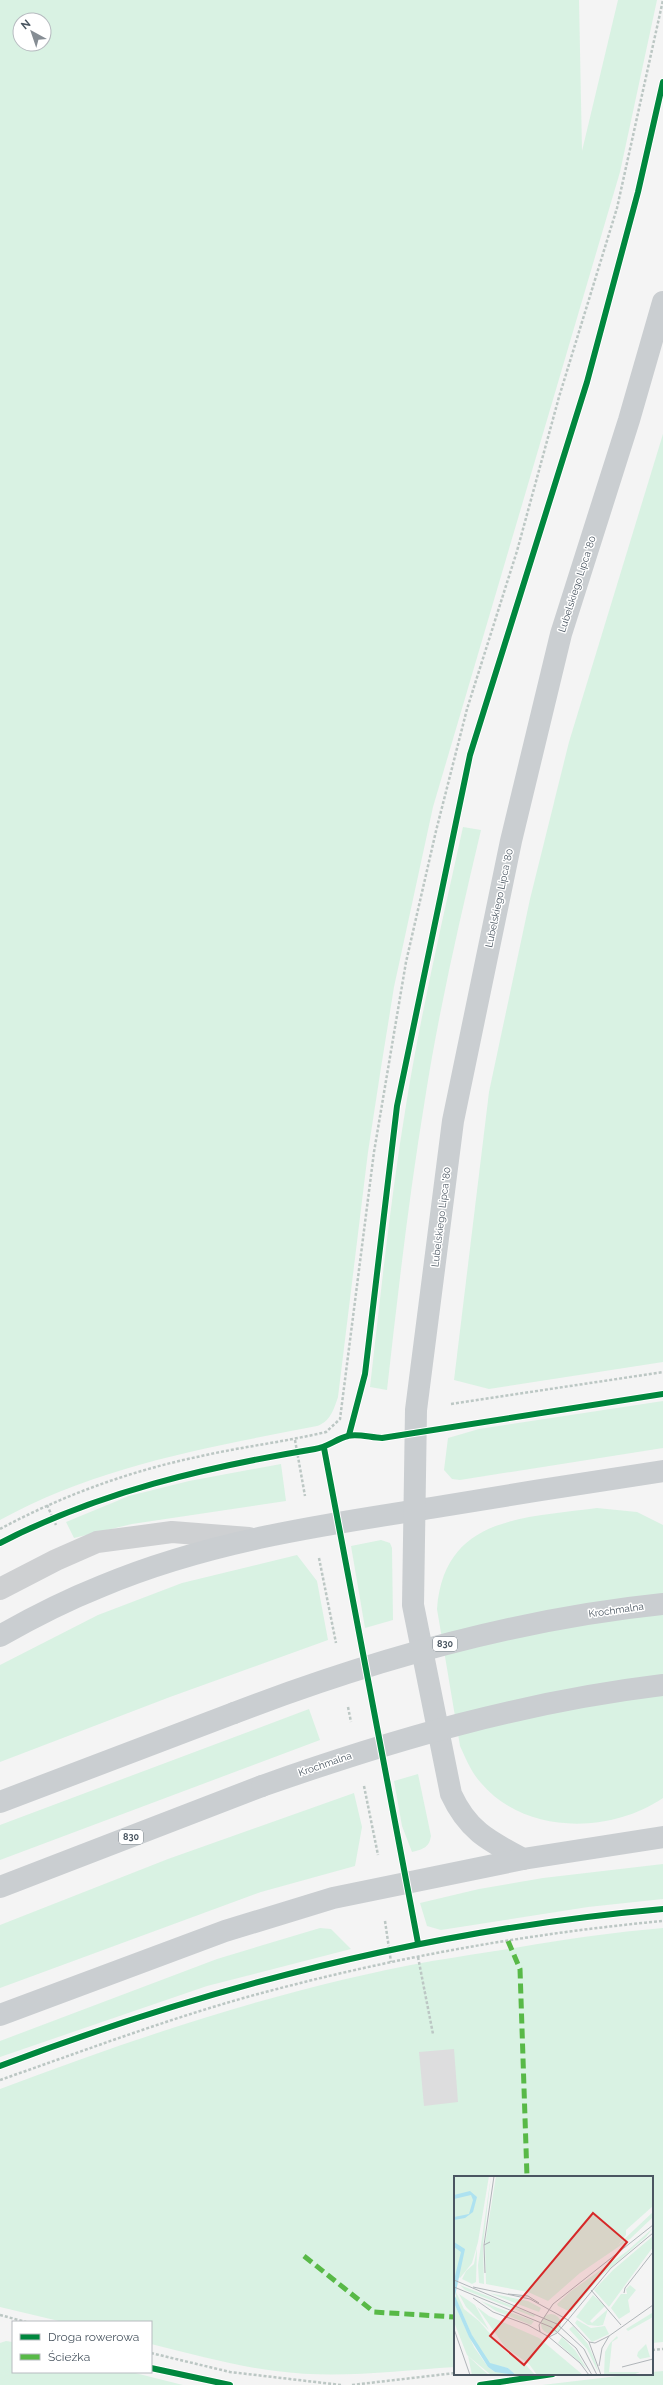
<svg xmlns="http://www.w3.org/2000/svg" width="663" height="2385" viewBox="0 0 663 2385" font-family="Raleway,sans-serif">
	<rect width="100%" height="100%" fill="#f4f4f4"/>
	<!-- green -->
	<g fill="#d9f2e3" fill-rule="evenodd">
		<path d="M 0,0 L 579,0 L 582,151 L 618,0 L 657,0 L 620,172 L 433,807 L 394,987 L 380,1074 L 368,1152 L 338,1397 C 334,1409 330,1422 317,1426 C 210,1447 97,1466 0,1520 ZM 20,20 L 44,20 L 44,44 L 20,44 Z"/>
		<polygon points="663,434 663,1362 489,1389 454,1380 489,1092 530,899 569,742"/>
		<path d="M 463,827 L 481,830 C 460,919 439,1009 425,1099 C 409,1196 398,1292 387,1390 L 370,1387 C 381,1291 391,1195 407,1099 C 422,1008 443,918 463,827 Z"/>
		<polygon points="663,1401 663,1448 460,1480 452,1479 444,1470 448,1438 479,1429"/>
		<polygon points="281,1464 286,1501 132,1524 74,1538 66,1522 129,1496 189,1481"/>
		<path d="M 597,1508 L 637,1512 L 663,1525 L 663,1798 C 610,1834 525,1835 481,1783 C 471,1772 466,1759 460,1746 L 437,1609 C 444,1516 524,1518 597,1508 Z"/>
		<polygon points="381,1540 390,1543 392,1548 393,1620 365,1628 351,1546"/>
		<polygon points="297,1555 317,1581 328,1640 170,1697 0,1762 0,1665 98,1615 182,1583"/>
		<polygon points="309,1709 320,1740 0,1860 0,1825"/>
		<path d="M 418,1774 L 431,1836 C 429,1848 423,1849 412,1852 L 402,1826 L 394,1781 Z"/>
		<polygon points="354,1793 362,1827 355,1866 261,1892 0,1988 0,1925 168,1859"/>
		<polygon points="663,1864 663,1899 588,1907 441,1930 427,1926 420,1903 479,1889 543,1878"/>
		<polygon points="320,1928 331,1929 351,1949 207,1986 0,2057 0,2041 217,1959"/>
		<path d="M 663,1928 L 663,2342 L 652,2343 L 652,2177 L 455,2177 L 455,2367 C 396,2371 335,2379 276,2371 C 234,2366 192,2354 151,2344 L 151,2322 L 63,2322 L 0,2307 L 0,2089 C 140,2036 284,1988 432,1961 C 461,1956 490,1952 520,1947 C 567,1939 615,1932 663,1928 Z"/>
		<polygon points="6,2341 13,2342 13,2372 131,2372 183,2385 0,2385 0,2343"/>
		<polygon points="663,2371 663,2385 542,2385 635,2374 652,2374 652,2372"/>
	</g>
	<!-- building -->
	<polygon fill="#ddddde" points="454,2049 458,2102 424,2106 419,2052"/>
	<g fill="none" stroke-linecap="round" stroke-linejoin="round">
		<!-- path -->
		<g stroke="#bcc7c4" stroke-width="2.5" stroke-dasharray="3 2" stroke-linecap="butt">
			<polyline points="451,1404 663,1372"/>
			<polyline points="295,1440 305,1496"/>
			<polyline points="47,1505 56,1525"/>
			<path d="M 0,1529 C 61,1496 130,1471 197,1457 C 240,1447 284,1442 326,1432 L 340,1419 L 374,1152 L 406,962 L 436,831 L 467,709 L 517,551 L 559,397 L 617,208 L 663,0"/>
			<polyline points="319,1558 336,1643"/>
			<polyline points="348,1707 351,1722"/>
			<polyline points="364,1786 378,1855"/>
			<polyline points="385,1921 391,1962"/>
			<polyline points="418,1957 433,2034"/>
			<path d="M 0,2080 C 92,2048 183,2013 277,1989 C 403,1956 533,1933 663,1921"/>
			<polyline points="0,2315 26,2322"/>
			<polyline points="652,2350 663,2349"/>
			<polyline points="151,2353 230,2372 341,2385"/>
			<polyline points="352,2385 455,2373"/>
		</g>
		<!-- minor -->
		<polyline stroke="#ced0d2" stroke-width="22" points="0,1589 56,1560 97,1542 172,1532 249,1538"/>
		<!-- major -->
		<g stroke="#caced1" stroke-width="22">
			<path d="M 0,1636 C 33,1617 67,1600 102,1586 C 206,1542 321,1525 431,1508 C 508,1495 586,1483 663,1471"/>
			<polyline points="0,1802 234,1713"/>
			<path d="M 523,1859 C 489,1841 468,1831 451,1794 L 413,1605 L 416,1410 L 453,1121 L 511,841 L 561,634 L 629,420 L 663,302"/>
			<polyline points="0,1887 262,1786"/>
			<polyline points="0,2015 225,1931 333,1898 523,1859 663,1837"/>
		</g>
		<!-- major-bridge -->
		<g stroke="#caced1" stroke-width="22">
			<path d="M 234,1713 C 372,1660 516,1619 663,1604"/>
			<path d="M 262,1786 C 395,1739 523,1702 663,1685"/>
		</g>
		<!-- quiet -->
		<g stroke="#58b947" stroke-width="5" stroke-dasharray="10 5" stroke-linecap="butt">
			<polyline points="508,1941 520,1969 527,2177"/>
			<polyline points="304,2256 374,2312 455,2317"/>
		</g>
		<defs>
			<g id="cycleway">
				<polyline points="349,1435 365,1374 397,1106 470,755 587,382 638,192 663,82"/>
				<polyline points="324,1448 418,1943"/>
				<path d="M 0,1543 C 99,1492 206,1467 315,1449 C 328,1447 336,1439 348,1436 C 357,1433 372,1438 382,1438 L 663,1394"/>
				<path d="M 0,2066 C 214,1985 435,1929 663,1909"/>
				<polyline points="151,2368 230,2385"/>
				<polyline points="480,2385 553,2374"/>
			</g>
		</defs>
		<!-- cycleway casing -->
		<use href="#cycleway" stroke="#fff" stroke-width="8"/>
		<!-- cycleway -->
		<use href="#cycleway" stroke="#00873e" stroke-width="6"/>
	</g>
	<g text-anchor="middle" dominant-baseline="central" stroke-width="3" stroke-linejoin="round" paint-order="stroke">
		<!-- shield labels -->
		<g fill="#fff" stroke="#808990" stroke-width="1">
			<rect x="433" y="1637" width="24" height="14" rx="3"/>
			<rect x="119" y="1830" width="24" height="14" rx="3"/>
		</g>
		<g font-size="9" font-weight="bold" fill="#4a5661">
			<text x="445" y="1644">830</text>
			<text x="131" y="1837">830</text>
		</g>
		<!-- street labels -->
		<g font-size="10" fill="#4a5661" stroke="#fff">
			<text transform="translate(577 584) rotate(-72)">Lubelskiego Lipca '80</text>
			<text transform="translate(499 898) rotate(-78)">Lubelskiego Lipca '80</text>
			<text transform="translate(441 1217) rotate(-83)">Lubelskiego Lipca '80</text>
			<text transform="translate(616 1610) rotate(-8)">Krochmalna</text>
			<text transform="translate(325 1764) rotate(-19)">Krochmalna</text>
		</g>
	</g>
	<!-- overview -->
	<g transform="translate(454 2176)">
		<rect width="199" height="199" fill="#f4f4f4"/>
		<path d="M 0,0 L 35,0 L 24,66 L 18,87 L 6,102 L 0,99 ZM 37,0 L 29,69 L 30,108 L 25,107 L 24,89 ZM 42,0 L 199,0 L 199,30 L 172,54 L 172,59 L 164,69 L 199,36 L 199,41 L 176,63 L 126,97 L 94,125 L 74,116 L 32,108 L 31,68 ZM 199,52 L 192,61 L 147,100 L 117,136 L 104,130 L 103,128 L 117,115 L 172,76 ZM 199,60 L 199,71 L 155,131 L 140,114 L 159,94 ZM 23,72 L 22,106 L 18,108 L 8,103 L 12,95 L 20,88 ZM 6,109 L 81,139 L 80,141 L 11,114 ZM 176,109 L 182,114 L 174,124 L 176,136 L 165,143 L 157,132 L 167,118 L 173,118 L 172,113 ZM 2,116 L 10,133 L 25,145 L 52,176 L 72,189 L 81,199 L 62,199 L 54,192 L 36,188 L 23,171 L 2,123 ZM 35,117 L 74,125 L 87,132 L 85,136 ZM 5,118 L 21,129 L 35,154 L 12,131 ZM 139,119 L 151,130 L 136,145 L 138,147 L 154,133 L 149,149 L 144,150 L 134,149 L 122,141 ZM 27,125 L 44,132 L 80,145 L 77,149 L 42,135 ZM 0,127 L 20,171 L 34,191 L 41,196 L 48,195 L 56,199 L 37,199 L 13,179 L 0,146 ZM 23,131 L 35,140 L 85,162 L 129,199 L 83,199 L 75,188 L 51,171 ZM 198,137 L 199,141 L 174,155 L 172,153 ZM87 148a10 10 0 1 1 20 0a10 10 0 1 1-20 0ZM 123,144 L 137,152 L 151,150 L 155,158 L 138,166 L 121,147 ZM 119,150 L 134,168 L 142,187 L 144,196 L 133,173 L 115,153 ZM 163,160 L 164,162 L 158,166 L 155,196 L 186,196 L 179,199 L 150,199 L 151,176 L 156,167 ZM 108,161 L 121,174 L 133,193 L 104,167 ZM 192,168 L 196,181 L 186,183 L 183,180 L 184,176 ZM 14,180 L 29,194 L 35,199 L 18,199 Z" fill="#d9f2e3"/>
		<path d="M 16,15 L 23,21 L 19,36 L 11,42 L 0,44 L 0,41 L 15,38 L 19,24 L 17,19 L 0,23 L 0,19 ZM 0,66 L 11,73 L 1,120 L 18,159 L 36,187 L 54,192 L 62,199 L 41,196 L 34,191 L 15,161 L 0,127 L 0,104 L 7,76 L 0,71 Z" fill="#aee2f0"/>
		<path fill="none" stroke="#b0b5b9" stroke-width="1" d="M 36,66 L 30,69 L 40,0M 30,69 L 31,97M 0,104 L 103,148 L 130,173 L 143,199M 0,111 L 97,151 L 122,172 L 138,199M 19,111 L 76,123 L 114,144 L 135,166 L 147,199M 137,114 L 167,149M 170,117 L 171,112 L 199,76M 54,118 L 74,120 L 85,127M 19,122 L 39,136 L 74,149 L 95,161 L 126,187 L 135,199M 0,153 L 16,199M 86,156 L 85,149 L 99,128 L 199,49M 95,161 L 103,157 L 157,92 L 199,57M 135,166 L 141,167 L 155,160 L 199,129M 145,190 L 148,172 L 155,160M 168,191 L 199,183"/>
		<path fill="#d62828" fill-opacity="0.15" stroke="#d62828" stroke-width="2" d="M 139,37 L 173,66 L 70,189 L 36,160 Z"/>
		<rect width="199" height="199" fill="none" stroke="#4a5661" stroke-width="2"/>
	</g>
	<!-- legend -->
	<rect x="12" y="2321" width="140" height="52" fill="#ffffff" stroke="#b7bbc0"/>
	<rect x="20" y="2334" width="20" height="6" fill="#00873e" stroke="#b7bbc0"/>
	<text x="48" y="2341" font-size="12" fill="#4a5661">Droga rowerowa</text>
	<rect x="20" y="2354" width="20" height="6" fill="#58b947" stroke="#b7bbc0"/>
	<text x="48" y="2361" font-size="12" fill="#4a5661">Ścieżka</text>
	<!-- north arrow -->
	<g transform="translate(32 32) rotate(320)"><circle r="19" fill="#ffffff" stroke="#b7bbc0"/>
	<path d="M0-3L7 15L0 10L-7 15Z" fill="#868d94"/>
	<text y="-6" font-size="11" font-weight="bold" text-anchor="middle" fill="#4a5661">N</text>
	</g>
</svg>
